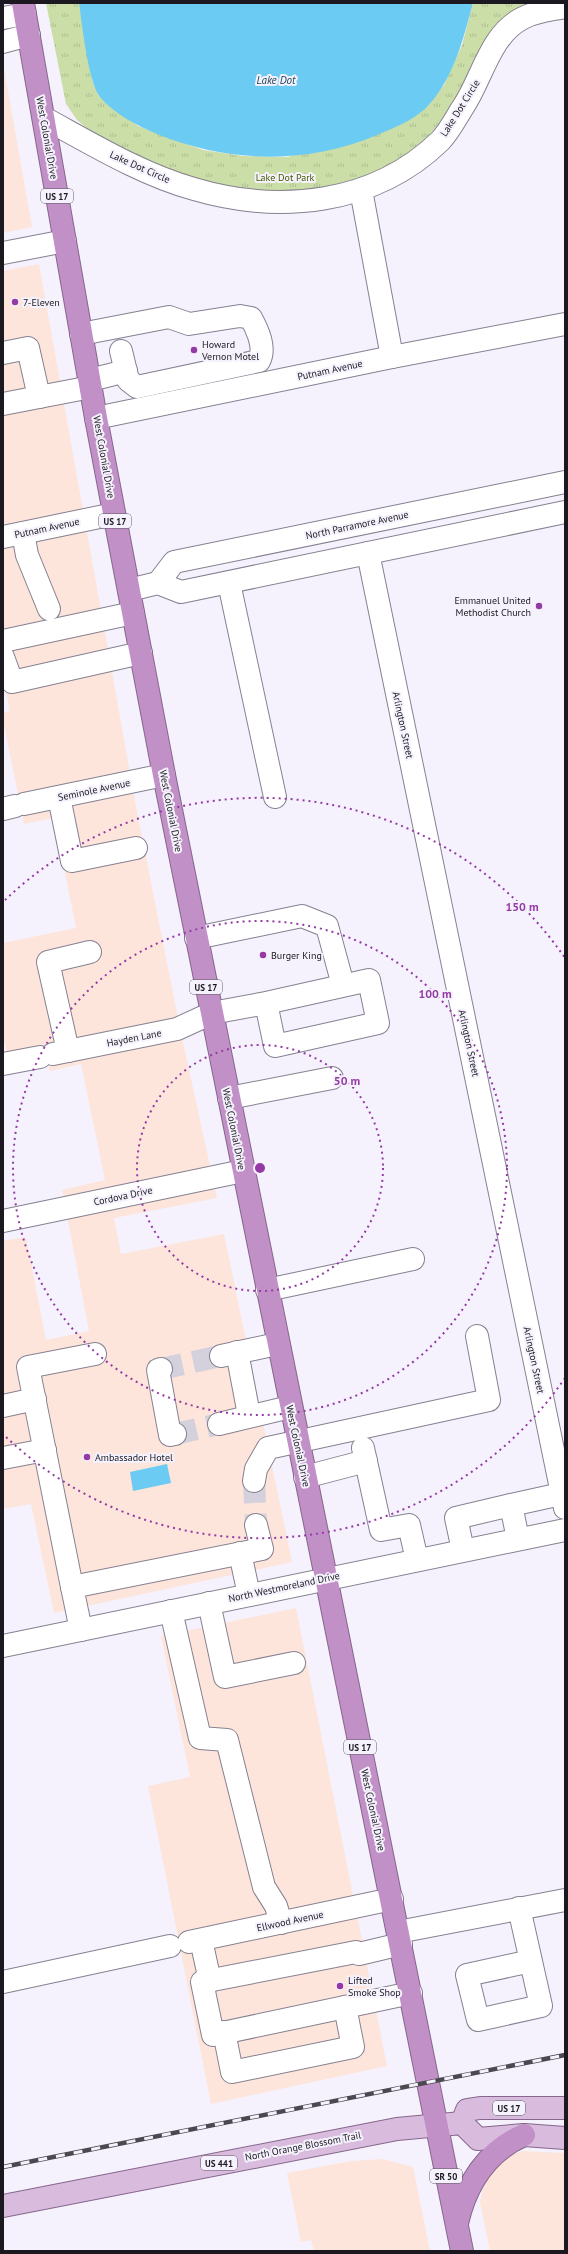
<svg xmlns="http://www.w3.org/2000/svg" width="568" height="2254" viewBox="0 0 568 2254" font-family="'PT Sans',sans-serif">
	<defs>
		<pattern id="park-tufts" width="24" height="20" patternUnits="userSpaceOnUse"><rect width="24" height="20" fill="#cbdea7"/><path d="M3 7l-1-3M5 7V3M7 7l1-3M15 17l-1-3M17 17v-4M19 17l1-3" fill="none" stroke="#aebe8f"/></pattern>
	</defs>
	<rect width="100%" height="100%" fill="#f5f2fd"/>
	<!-- commercial -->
	<g fill="#fde5db">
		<polygon points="3,63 32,227 3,233"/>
		<polygon points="39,264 137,812 180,1028 217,1198 114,1218 121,1254 224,1234 292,1562 54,1613 31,1504 3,1509 3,1241 26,1237 46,1340 89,1331 62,1190 105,1180 81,1064 50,1071 45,1047 7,1054 3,1034 3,943 76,928 54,818 24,824 3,720 3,713 10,711 3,678 3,271"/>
		<polygon points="296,1608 387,2066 211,2104 148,1786 190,1777 161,1636"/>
		<polygon points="522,2151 565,2153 565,2251 490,2251 480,2202 486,2176 498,2158"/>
		<polygon points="383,2159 413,2167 430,2251 314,2251 311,2240 301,2242 287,2173 351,2161"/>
	</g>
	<!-- park -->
	<polygon fill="url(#park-tufts)" points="46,3 79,3 92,80 99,96 117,111 138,126 203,150 244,156 288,157 424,109 444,85 462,45 473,3 546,3 527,7 455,104 421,145 379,172 313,193 212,189 101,140 77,120 66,104"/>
	<!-- water -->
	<g fill="#6ccbf3">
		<path d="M 79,3 L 473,3 C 463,40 453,81 425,109 C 411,121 394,128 377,135 C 306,165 229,163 157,134 C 138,126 114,114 100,97 C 88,82 82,24 79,3 Z"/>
		<polygon points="167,1464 171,1483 133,1491 130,1472"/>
	</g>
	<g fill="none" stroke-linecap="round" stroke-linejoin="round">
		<!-- minor-tunnel -->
		<g stroke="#d4d1dc" stroke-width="22" stroke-dasharray="22 11" stroke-linecap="butt">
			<polyline points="161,1369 221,1356"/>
			<polyline points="175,1434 219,1424"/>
			<polyline points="254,1481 256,1525"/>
		</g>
		<defs>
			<g id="minor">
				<polyline points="3,18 25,14"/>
				<polyline points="3,42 29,35"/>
				<path d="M 44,118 C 92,144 141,174 194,189 C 279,214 374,205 440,141 C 449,132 456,118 463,107 C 482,79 490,34 523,18 C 536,11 551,10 565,7"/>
				<polyline points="361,190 392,357"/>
				<polyline points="3,253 65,241"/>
				<path d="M 81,334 L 169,317 L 189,324 L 240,316 L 251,318 C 258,331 266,348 259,361 L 137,387 L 128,380 L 121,351"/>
				<polyline points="3,353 28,348 39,397 91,387"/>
				<polyline points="90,380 126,371"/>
				<polyline points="3,404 39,397"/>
				<polyline points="96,418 392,357 565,324"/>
				<polyline points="23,533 27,555 49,609"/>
				<polyline points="3,537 114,514"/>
				<polyline points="368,553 565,1508"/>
				<polyline points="158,583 174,562 565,482"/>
				<polyline points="229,583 275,797"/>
				<polyline points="129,590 158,583 181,592 565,512"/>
				<polyline points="3,641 133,613"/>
				<polyline points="3,657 12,682 141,653"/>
				<polyline points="59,797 72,861 136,848"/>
				<polyline points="24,804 164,775"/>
				<polyline points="3,809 15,806"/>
				<polyline points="196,938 302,916 327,926 343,985"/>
				<polyline points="68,1051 48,962 90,952"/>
				<polyline points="53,1054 177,1029 212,1013 266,1003 275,1046 378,1023 369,980 266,1003"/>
				<polyline points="3,1064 40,1057"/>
				<polyline points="229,1098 332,1078"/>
				<polyline points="3,1221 243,1171"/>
				<polyline points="267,1290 413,1259"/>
				<polyline points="237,1352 249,1415"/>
				<polyline points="221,1356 277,1344"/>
				<polyline points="161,1369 158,1370 170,1435 175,1434"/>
				<polyline points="3,1406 35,1399"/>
				<polyline points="219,1424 290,1407"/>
				<polyline points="363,1448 381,1530 409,1525 417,1560"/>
				<polyline points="3,1458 45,1450"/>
				<polyline points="305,1477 366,1461"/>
				<polyline points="254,1481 256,1469 268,1448 489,1400 477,1336"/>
				<polyline points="511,1505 561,1494"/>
				<polyline points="463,1550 456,1518 511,1505 518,1539"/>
				<polyline points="240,1553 249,1595"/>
				<polyline points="72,1587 28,1367 95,1354"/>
				<polyline points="209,1603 225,1677 294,1663"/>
				<polyline points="171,1611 200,1738 227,1740 264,1887 276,1906 281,1923"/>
				<polyline points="81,1630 72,1587 262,1549 256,1525"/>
				<polyline points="3,1646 565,1530"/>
				<polyline points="519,1908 541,2006 478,2020 467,1975 531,1961"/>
				<polyline points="398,1932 565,1900"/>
				<polyline points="201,1940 210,1981"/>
				<polyline points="189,1942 392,1899"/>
				<polyline points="401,1944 359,1954 356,1952 202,1982 213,2035 411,1993"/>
				<polyline points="3,1982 170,1946"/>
				<polyline points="224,2032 232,2072 353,2047 345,2007"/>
			</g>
			<g id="major">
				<polyline points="462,2123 467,2110 480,2108 565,2108"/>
				<polyline points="3,2206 397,2129 462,2123 478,2139 524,2135 565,2138"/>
			</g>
			<g id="highway">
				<polyline points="23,3 96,418 164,775 462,2251"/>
				<path d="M 457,2223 C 466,2184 487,2151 524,2135"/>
			</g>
		</defs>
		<!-- minor casing -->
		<use href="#minor" stroke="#868191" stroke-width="24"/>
		<!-- major casing -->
		<use href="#major" stroke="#86668c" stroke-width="24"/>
		<!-- highway casing -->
		<use href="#highway" stroke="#86668c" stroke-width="24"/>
		<!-- minor -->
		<use href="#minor" stroke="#fff" stroke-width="22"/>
		<!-- major -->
		<use href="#major" stroke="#d9bcdd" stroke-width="22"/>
		<!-- highway -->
		<use href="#highway" stroke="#c090c6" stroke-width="22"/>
		<defs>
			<polyline id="rail" points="3,2167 565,2055"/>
		</defs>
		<!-- rail casing -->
		<use href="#rail" stroke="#4b484f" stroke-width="4.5"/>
		<!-- rail -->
		<use href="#rail" stroke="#f5f2fd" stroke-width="3" stroke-dasharray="9" stroke-linecap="butt"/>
	</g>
	<!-- distance rings -->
	<g fill="none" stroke="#953aa5" stroke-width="2" stroke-dasharray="2 4">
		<circle cx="260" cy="1168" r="123"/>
		<circle cx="260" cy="1168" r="247"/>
		<path d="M565 1378A370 370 0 0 1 5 1436M5 900A370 370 0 0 1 565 958"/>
	</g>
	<!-- markers -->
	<g fill="#953aa5" stroke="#f5f2fd" stroke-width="1.5">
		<circle cx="15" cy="302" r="4"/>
		<circle cx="194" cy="350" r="4"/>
		<circle cx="539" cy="606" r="4"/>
		<circle cx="263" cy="955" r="4"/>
		<circle cx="87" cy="1457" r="4"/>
		<circle cx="340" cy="1986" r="4"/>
	</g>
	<g text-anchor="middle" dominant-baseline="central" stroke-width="4" stroke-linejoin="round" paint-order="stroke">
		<!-- shield labels -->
		<g fill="#f5f2fd" stroke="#5c5a62" stroke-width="1">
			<rect x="41" y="189" width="32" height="14" rx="3"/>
			<rect x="99" y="514" width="32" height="14" rx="3"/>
			<rect x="190" y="980" width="32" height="14" rx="3"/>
			<rect x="344" y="1740" width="32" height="14" rx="3"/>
			<rect x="493" y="2101" width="32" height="14" rx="3"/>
			<rect x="201" y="2156" width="36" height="14" rx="3"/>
			<rect x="430" y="2169" width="32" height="14" rx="3"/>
		</g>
		<g font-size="9" font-weight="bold" fill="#1b191f">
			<text x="57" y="196">US 17</text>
			<text x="115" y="521">US 17</text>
			<text x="206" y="987">US 17</text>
			<text x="360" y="1747">US 17</text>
			<text x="509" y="2108">US 17</text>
			<text x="219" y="2163">US 441</text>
			<text x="446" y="2176">SR 50</text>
		</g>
		<!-- street labels -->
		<g font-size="10" fill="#1b191f" stroke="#f5f2fd">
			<text transform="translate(460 108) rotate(-58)">Lake Dot Circle</text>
			<text transform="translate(47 138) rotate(80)">West Colonial Drive</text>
			<text transform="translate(140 167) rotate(24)">Lake Dot Circle</text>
			<text transform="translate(330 370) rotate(-12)">Putnam Avenue</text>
			<text transform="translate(104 457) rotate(80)">West Colonial Drive</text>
			<text transform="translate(357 525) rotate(-12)">North Parramore Avenue</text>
			<text transform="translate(47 528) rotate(-12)">Putnam Avenue</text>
			<text transform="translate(403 725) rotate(78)">Arlington Street</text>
			<text transform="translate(94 790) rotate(-12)">Seminole Avenue</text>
			<text transform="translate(171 811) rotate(79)">West Colonial Drive</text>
			<text transform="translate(134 1038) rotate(-11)">Hayden Lane</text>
			<text transform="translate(469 1043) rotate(78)">Arlington Street</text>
			<text transform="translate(234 1129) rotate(79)">West Colonial Drive</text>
			<text transform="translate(123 1196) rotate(-12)">Cordova Drive</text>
			<text transform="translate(534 1360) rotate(78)">Arlington Street</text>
			<text transform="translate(298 1446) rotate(78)">West Colonial Drive</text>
			<text transform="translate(284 1587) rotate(-12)">North Westmoreland Drive</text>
			<text transform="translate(373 1810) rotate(78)">West Colonial Drive</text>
			<text transform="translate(290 1921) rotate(-12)">Ellwood Avenue</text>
			<text transform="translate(303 2146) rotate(-11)">North Orange Blossom Trail</text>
		</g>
		<!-- park labels -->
		<g font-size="10" fill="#475b00" stroke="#f5f2fd">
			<text x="285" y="177">Lake Dot Park</text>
		</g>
		<!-- poi labels -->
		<g font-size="10" fill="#1b191f" stroke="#f5f2fd" text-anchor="start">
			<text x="23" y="302">7-Eleven</text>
			<text x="202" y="344">Howard<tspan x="202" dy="12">Vernon Motel</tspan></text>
			<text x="531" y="600" text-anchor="end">Emmanuel United<tspan x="531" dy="12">Methodist Church</tspan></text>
			<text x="271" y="955">Burger King</text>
			<text x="95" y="1457">Ambassador Hotel</text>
			<text x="348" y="1980">Lifted<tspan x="348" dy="12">Smoke Shop</tspan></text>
		</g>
		<!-- water labels -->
		<g font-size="11" font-style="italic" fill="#20495b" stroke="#f5f2fd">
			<text x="276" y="80">Lake Dot</text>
		</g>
	</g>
	<circle cx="260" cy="1168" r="6" fill="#953aa5" stroke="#f5f2fd" stroke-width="2"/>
	<g font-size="12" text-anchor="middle" font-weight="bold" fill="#953aa5" stroke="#f5f2fd" stroke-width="4" stroke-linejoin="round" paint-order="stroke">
		<text x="522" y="911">150 m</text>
		<text x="435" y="998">100 m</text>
		<text x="347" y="1085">50 m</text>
	</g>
	<!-- border -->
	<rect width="568" height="2254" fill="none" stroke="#1b191f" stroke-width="8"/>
</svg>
